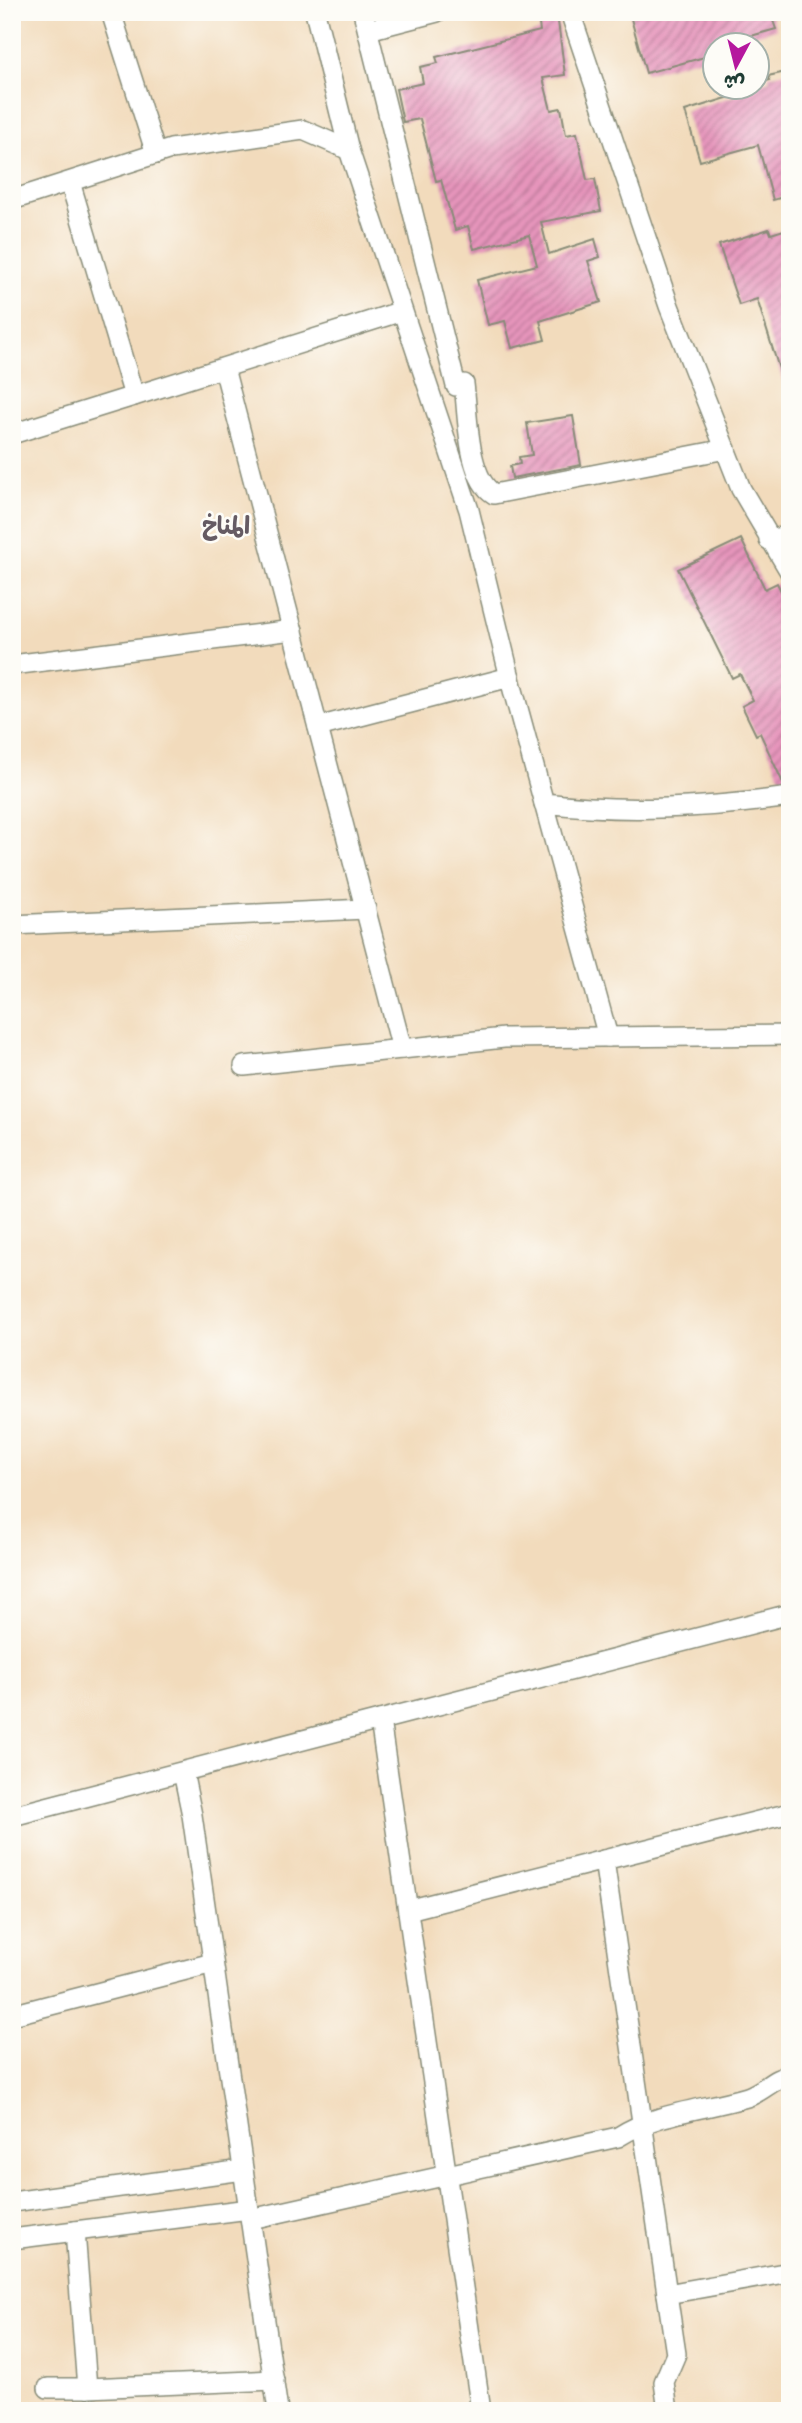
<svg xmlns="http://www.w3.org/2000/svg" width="802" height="2423" viewBox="0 0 802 2423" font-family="'Patrick Hand','Playpen Sans Arabic',sans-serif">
	<defs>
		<pattern id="building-hatch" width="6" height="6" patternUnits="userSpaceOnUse" patternTransform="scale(1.75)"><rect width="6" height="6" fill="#e694bb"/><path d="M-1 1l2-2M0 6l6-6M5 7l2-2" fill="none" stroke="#ba7a99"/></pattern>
	</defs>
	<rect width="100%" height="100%" fill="#fdfcf7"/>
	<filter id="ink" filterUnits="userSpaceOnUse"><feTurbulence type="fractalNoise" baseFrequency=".0143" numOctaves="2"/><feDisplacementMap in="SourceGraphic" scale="14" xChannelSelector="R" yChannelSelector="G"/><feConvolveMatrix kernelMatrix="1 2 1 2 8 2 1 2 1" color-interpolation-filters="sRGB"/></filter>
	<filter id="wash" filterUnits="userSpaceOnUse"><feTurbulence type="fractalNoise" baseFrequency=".00686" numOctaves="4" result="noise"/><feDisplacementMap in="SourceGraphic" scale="28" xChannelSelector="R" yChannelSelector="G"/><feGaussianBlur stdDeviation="1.57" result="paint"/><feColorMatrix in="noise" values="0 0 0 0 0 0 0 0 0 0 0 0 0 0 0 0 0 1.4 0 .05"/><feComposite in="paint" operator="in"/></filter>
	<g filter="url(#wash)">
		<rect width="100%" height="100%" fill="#f2dbbc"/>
		<g id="blocks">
			<!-- building -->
			<g fill="url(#building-hatch)">
				<polygon points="639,12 770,12 776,29 715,46 710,48 712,55 646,73 630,15"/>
				<polygon points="557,14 565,75 543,78 551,110 561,108 566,135 577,133 587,180 595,179 601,211 541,222 549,254 595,239 600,257 588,261 601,302 540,321 545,340 512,348 505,321 488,325 477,280 537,265 529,235 474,249 468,226 455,230 441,180 436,181 420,119 403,122 396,89 423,83 420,67 438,63 436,57 540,31 538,17"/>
				<polygon points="790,71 790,195 773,200 758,145 700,161 685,111 743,93 742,88 757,88 757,83 770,80 768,76"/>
				<polygon points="790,228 790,390 786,391 757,299 739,305 719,245 769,229 771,234"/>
				<polygon points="573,416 581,465 512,478 510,466 520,464 519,457 532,455 527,423"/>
				<polygon points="741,539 765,589 777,583 790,609 790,785 784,785 760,733 756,735 742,706 753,700 740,674 732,678 678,569"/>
			</g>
		</g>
	</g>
	<g filter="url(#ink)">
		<use href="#blocks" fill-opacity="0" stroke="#888c78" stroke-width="2"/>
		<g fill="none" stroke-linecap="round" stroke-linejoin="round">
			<defs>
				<g id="minor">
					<polyline points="111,12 156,154"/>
					<polyline points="315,12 349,150 469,510 513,690 608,1037"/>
					<path d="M 363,12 L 456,386 L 464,384 C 468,414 467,478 494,494 L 726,449"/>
					<polyline points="570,12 669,306 741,489 790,572"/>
					<polyline points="368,30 437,12"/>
					<polyline points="70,182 134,396 402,311"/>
					<polyline points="12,200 171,149 303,130 349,150"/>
					<polyline points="224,368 402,1049"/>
					<polyline points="12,434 134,396"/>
					<polyline points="769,540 790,535"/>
					<polyline points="12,665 293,630"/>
					<polyline points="318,727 510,677"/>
					<path d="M 544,803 C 627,813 708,808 790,797"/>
					<polyline points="12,925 366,909"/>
					<polyline points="244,1066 504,1038 790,1035"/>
					<polyline points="380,1720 790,1614"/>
					<polyline points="183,1772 192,1815 278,2411"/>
					<polyline points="790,1813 604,1860 667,2294 790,2272"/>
					<polyline points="12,1816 380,1720 481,2411"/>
					<polyline points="408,1910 604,1860"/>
					<polyline points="12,2015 213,1963"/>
					<polyline points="12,2202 243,2170"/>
					<path d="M 251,2219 L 618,2137 C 657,2112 703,2110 747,2097 C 763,2092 773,2078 790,2075"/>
					<polyline points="75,2231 87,2388 274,2380"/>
					<polyline points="12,2239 249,2209"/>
					<polyline points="667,2294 676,2354 664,2382 668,2411"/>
					<polyline points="48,2388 87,2388"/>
				</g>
			</defs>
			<!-- minor casing -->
			<use href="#minor" stroke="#888c78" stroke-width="22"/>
			<!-- minor -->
			<use href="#minor" stroke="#fff" stroke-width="19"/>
		</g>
	</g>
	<g text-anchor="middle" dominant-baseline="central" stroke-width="5" stroke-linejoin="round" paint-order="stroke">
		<!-- neighbourhood labels -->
		<g font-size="24" font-weight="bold" fill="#655b63" stroke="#fdfcf7">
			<text x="226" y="525">المناخ</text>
		</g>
	</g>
	<!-- margin -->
	<rect width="802" height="2423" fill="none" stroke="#fdfcf7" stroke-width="42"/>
	<!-- north arrow -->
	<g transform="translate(736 66) rotate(187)"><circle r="33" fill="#fdfcf7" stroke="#a4b0a9" stroke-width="2"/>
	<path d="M0-5L12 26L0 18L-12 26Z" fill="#b5179e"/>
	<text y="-10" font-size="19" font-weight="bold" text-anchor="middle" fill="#1f3d34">ش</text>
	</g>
</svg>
